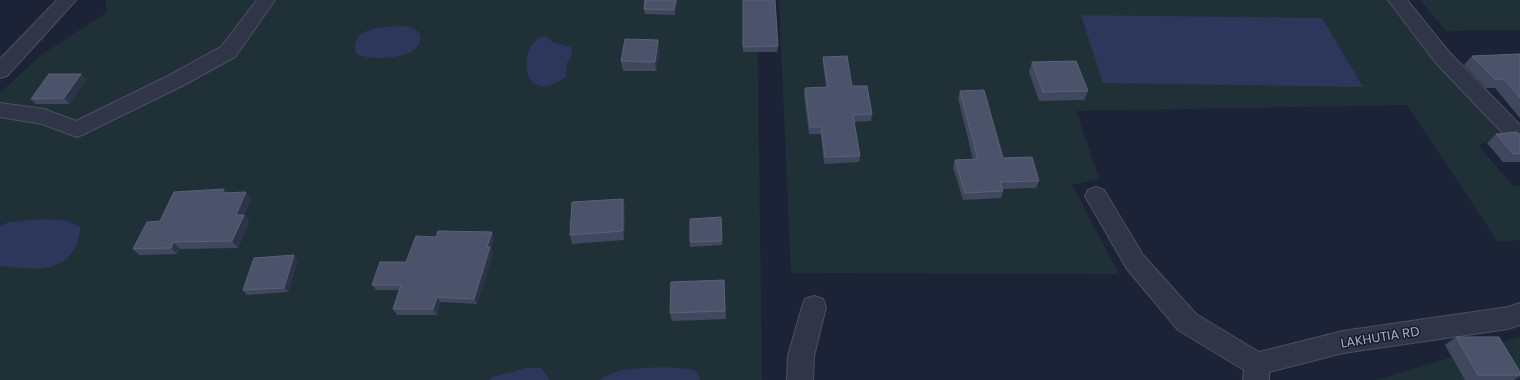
<svg xmlns="http://www.w3.org/2000/svg" width="1520" height="380" viewBox="0 0 1520 380" font-family="Poppins,sans-serif">
	<rect width="100%" height="100%" fill="#1d2336"/>
	<!-- green -->
	<g fill="#1f3037">
		<polygon points="106,0 757,0 762,380 0,380 0,93 41,55 106,13"/>
		<polygon points="779,0 1389,0 1500,134 1479,146 1512,185 1520,186 1520,240 1498,242 1407,105 1076,111 1099,179 1072,185 1119,274 791,273"/>
		<polygon points="1420,0 1520,0 1520,30 1446,31"/>
		<polygon points="1520,337 1520,380 1376,380"/>
	</g>
	<!-- water -->
	<g fill="#2c375b">
		<polygon points="1081,15 1322,18 1363,87 1103,83"/>
		<path d="M 408,26 C 415,29 422,31 420,41 C 417,60 370,61 356,54 C 349,24 389,27 408,26 Z"/>
		<path d="M 544,36 L 549,38 L 552,42 L 571,47 L 572,55 L 567,63 L 566,77 C 520,110 516,44 544,36 Z"/>
		<path d="M 45,219 L 69,221 L 81,228 C 79,234 79,241 76,246 C 60,277 28,268 0,266 L 0,226 L 9,222 Z"/>
		<path d="M 669,367 L 695,370 L 700,380 L 600,380 C 618,366 647,368 669,367 Z"/>
		<polygon points="526,368 541,368 550,380 490,380 492,377"/>
	</g>
	<g fill="none" stroke-linecap="round" stroke-linejoin="round">
		<defs>
			<g id="minor">
				<polygon points="57,0 76,0 7,76 0,78 0,59"/>
				<polygon points="257,0 275,0 235,57 182,86 84,134 77,137 42,124 0,117 0,103 44,109 76,121 168,76 221,47"/>
				<polygon points="1388,0 1407,0 1449,52 1520,125 1520,146 1513,144 1435,62"/>
				<polygon points="1096,187 1104,190 1143,255 1196,314 1259,352 1343,331 1508,307 1520,303 1520,325 1508,329 1343,353 1269,372 1269,380 1243,380 1244,370 1178,330 1127,269 1085,196 1088,190"/>
				<polygon points="814,296 823,299 826,307 814,356 813,380 787,380 788,356 802,307 805,299"/>
			</g>
		</defs>
		<!-- minor casing -->
		<use href="#minor" stroke="#4b5062" stroke-width="2"/>
		<!-- minor -->
		<use href="#minor" fill="#303647" fill-rule="evenodd"/>
	</g>
	<!-- wall -->
	<g fill="#404860">
		<polygon points="645,0 677,0 675,15 645,14 644,9"/>
		<polygon points="743,0 778,46 777,52 743,52"/>
		<polygon points="660,49 656,71 623,71 621,61"/>
		<polygon points="1520,54 1520,118 1495,88 1486,88 1464,65 1472,56"/>
		<polygon points="823,57 852,86 872,114 871,121 854,122 860,156 859,162 824,164 821,134 809,134 804,95 805,88 826,87 823,64"/>
		<polygon points="1032,62 1088,91 1084,100 1039,101 1029,72"/>
		<polygon points="81,74 86,80 69,104 36,104 31,99"/>
		<polygon points="960,91 1003,158 1039,181 1036,188 1003,189 1003,191 1001,198 963,200 953,167 955,160 973,159 958,98"/>
		<polygon points="1496,134 1520,135 1520,162 1503,162 1487,143"/>
		<polygon points="227,193 251,199 244,215 249,221 238,248 180,249 177,254 139,255 133,249 160,221"/>
		<polygon points="623,199 625,208 624,240 572,244 570,235"/>
		<polygon points="721,217 722,245 690,247 690,242"/>
		<polygon points="494,238 491,249 493,253 477,304 440,302 437,315 397,315 393,309 399,290 376,290 372,285 406,262"/>
		<polygon points="294,255 298,260 288,292 247,295 243,290"/>
		<polygon points="724,280 726,319 672,321 670,313"/>
		<polygon points="1456,337 1520,372 1520,376 1514,380 1465,380 1445,345"/>
	</g>
	<!-- shaded-wall -->
	<g fill="#2d344a">
		<polygon points="676,0 677,0 675,15 674,10"/>
		<polygon points="658,40 660,49 656,71 655,62"/>
		<polygon points="81,74 86,80 69,104 64,98"/>
		<polygon points="224,189 229,195 222,193"/>
		<polygon points="246,192 251,199 244,215 249,221 238,248 232,241 236,215"/>
		<polygon points="623,199 625,208 624,240 623,231"/>
		<polygon points="492,232 494,238 491,249 493,253 477,304 474,299 487,247"/>
		<polygon points="173,242 180,249 177,254 171,248"/>
		<polygon points="294,255 298,260 288,292 284,288"/>
		<polygon points="437,297 440,302 437,315 433,309"/>
	</g>
	<!-- building -->
	<g fill="#4b536b" stroke="#5a6179">
		<polygon points="645,0 676,0 674,10 644,9"/>
		<polygon points="743,0 775,0 778,46 743,47"/>
		<polygon points="625,39 658,40 655,62 621,61"/>
		<polygon points="1520,54 1520,98 1504,79 1495,79 1472,56"/>
		<polygon points="847,56 852,86 867,86 872,114 853,115 860,156 825,157 821,127 810,127 805,88 828,87 823,57"/>
		<polygon points="1076,61 1088,91 1043,92 1032,62"/>
		<polygon points="49,74 81,74 64,98 31,99"/>
		<polygon points="984,90 1003,158 1032,157 1039,181 1000,182 1003,191 965,193 955,160 978,159 960,91"/>
		<polygon points="1517,132 1520,135 1520,153 1513,154 1496,134"/>
		<polygon points="224,189 222,193 246,192 236,215 244,215 232,241 173,242 171,248 133,249 147,222 160,221 174,192"/>
		<polygon points="623,199 623,231 570,235 572,202"/>
		<polygon points="721,217 722,241 690,242 690,219"/>
		<polygon points="438,231 492,232 487,247 490,247 474,299 437,297 433,309 393,309 401,285 372,285 380,262 406,262 416,236 436,237"/>
		<polygon points="294,255 284,288 243,290 254,258"/>
		<polygon points="724,280 725,311 670,313 671,282"/>
		<polygon points="1456,337 1499,337 1520,372 1520,375 1478,375"/>
	</g>
	<g text-anchor="middle" dominant-baseline="central" stroke-width="3" stroke-linejoin="round" paint-order="stroke">
		<!-- street labels -->
		<g font-size="13" fill="#aaafc5" stroke="#161b2b">
			<text transform="translate(1380 337) rotate(-9)">LAKHUTIA RD</text>
		</g>
	</g>
</svg>
